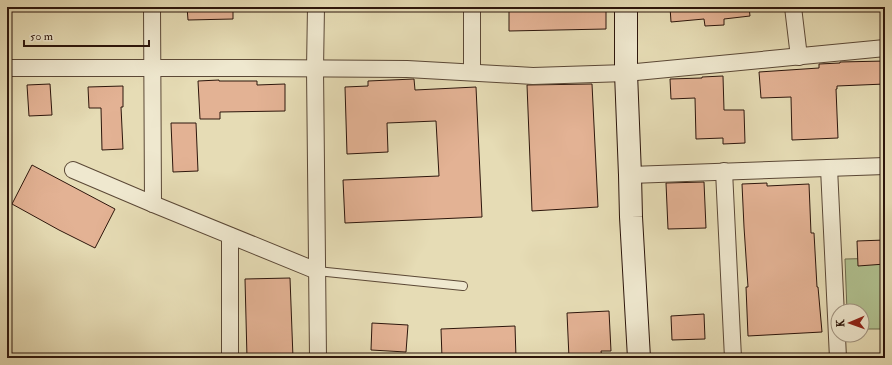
<svg xmlns="http://www.w3.org/2000/svg" width="892" height="365" viewBox="0 0 892 365" font-family="'IM FELL Double Pica',serif">
	<rect width="100%" height="100%" fill="#e6dcb5"/>
	<filter id="stains"><feTurbulence type="fractalNoise" baseFrequency=".005" numOctaves="4"/><feColorMatrix values="0 0 0 0 .2 0 0 0 0 .09 0 0 0 0 .02 0 0 0 .5 -.17"/></filter>
	<radialGradient id="worn" r=".72"><stop offset=".6" stop-color="#630" stop-opacity="0"/><stop offset="1" stop-color="#630" stop-opacity=".3"/></radialGradient>
	<!-- green -->
	<polygon fill="#b1c291" stroke="#6f6c4e" points="885,258 885,329 862,329 862,311 847,311 845,259"/>
	<!-- building -->
	<g fill="#e3b294" stroke="#2d160c">
		<polygon points="187,7 233,7 233,19 188,20"/>
		<polygon points="509,7 606,7 606,29 509,31"/>
		<polygon points="670,7 749,7 750,16 724,19 724,25 705,26 704,19 671,22"/>
		<polygon points="885,61 885,84 837,86 837,89 836,89 838,138 792,140 791,97 761,98 759,72 819,68 819,64 840,63 840,62"/>
		<polygon points="723,76 724,110 744,110 745,143 723,144 723,138 696,139 695,98 671,99 670,79 702,78 702,77"/>
		<polygon points="414,79 415,90 476,87 482,217 345,223 343,180 439,176 436,121 387,123 388,152 347,154 345,87 368,86 368,81"/>
		<polygon points="219,80 219,81 257,81 257,85 285,84 285,111 220,112 220,119 200,119 198,81"/>
		<polygon points="50,84 52,115 29,116 27,85"/>
		<polygon points="592,84 598,207 532,211 527,85"/>
		<polygon points="123,86 123,107 121,107 123,149 102,150 101,108 89,108 88,87"/>
		<polygon points="171,123 196,123 198,171 173,172"/>
		<polygon points="32,165 115,209 95,248 59,230 12,204"/>
		<polygon points="704,182 706,228 668,229 666,183"/>
		<polygon points="767,183 767,186 809,184 811,233 814,233 817,287 818,287 822,332 748,336 746,287 748,287 744,227 742,184"/>
		<polygon points="885,240 885,264 858,266 857,241"/>
		<polygon points="290,278 293,358 247,358 245,279"/>
		<polygon points="609,311 611,351 601,351 602,358 569,358 567,313"/>
		<polygon points="704,314 705,339 672,340 671,316"/>
		<polygon points="372,323 408,325 406,352 371,350"/>
		<polygon points="515,326 516,358 442,358 441,329"/>
	</g>
	<g fill="none" stroke-linecap="round" stroke-linejoin="round">
		<defs>
			<polyline id="lane" points="317,271 463,286"/>
			<g id="street">
				<polyline points="152,7 153,204"/>
				<polyline points="316,7 315,69 318,358"/>
				<polyline points="472,7 472,72"/>
				<polyline points="793,7 799,57"/>
				<polyline points="7,68 237,68 407,69 533,76 626,73 885,48"/>
				<polyline points="829,168 838,358"/>
				<polyline points="73,170 153,204 317,271"/>
				<polyline points="724,171 733,358"/>
				<polyline points="630,175 885,166"/>
				<polyline points="230,358 230,236"/>
			</g>
			<polyline id="secondary" points="626,7 626,73 630,175 631,217 639,358"/>
		</defs>
		<!-- lane casing -->
		<use href="#lane" stroke="#5b4836" stroke-width="10"/>
		<!-- street casing -->
		<use href="#street" stroke="#5b4836" stroke-width="18"/>
		<!-- secondary casing -->
		<use href="#secondary" stroke="#2d160c" stroke-width="24"/>
		<!-- lane -->
		<use href="#lane" stroke="#efe8cf" stroke-width="8"/>
		<!-- street -->
		<use href="#street" stroke="#efe8cf" stroke-width="16"/>
		<!-- secondary -->
		<use href="#secondary" stroke="#efe8cf" stroke-width="22"/>
	</g>
	<!-- margin -->
	<rect width="892" height="365" fill="none" stroke="#e6dcb5" stroke-width="24"/>
	<rect x="8" y="8" width="876" height="349" fill="none" stroke="#2d160c" stroke-width="2"/>
	<rect x="12" y="12" width="868" height="341" fill="none" stroke="#2d160c"/>
	<!-- north arrow -->
	<g transform="translate(850 323) rotate(268)"><circle r="19" fill="#efe8cf" stroke="#a19481"/>
	<path d="M0-3L7 15L0 10L-7 15Z" fill="#8f2418"/>
	<text y="-6" font-size="11" font-weight="bold" text-anchor="middle" fill="#2d160c">K</text>
	</g>
	<!-- scale -->
	<path d="M24 40v6h125v-6" fill="none" stroke="#2d160c" stroke-width="2"/>
	<text x="30" y="40" font-size="12" fill="#2d160c" stroke="#efe8cf" stroke-width="3" paint-order="stroke">50 m</text>
	<rect width="100%" height="100%" filter="url(#stains)"/>
	<rect width="100%" height="100%" fill="url(#worn)"/>
</svg>
